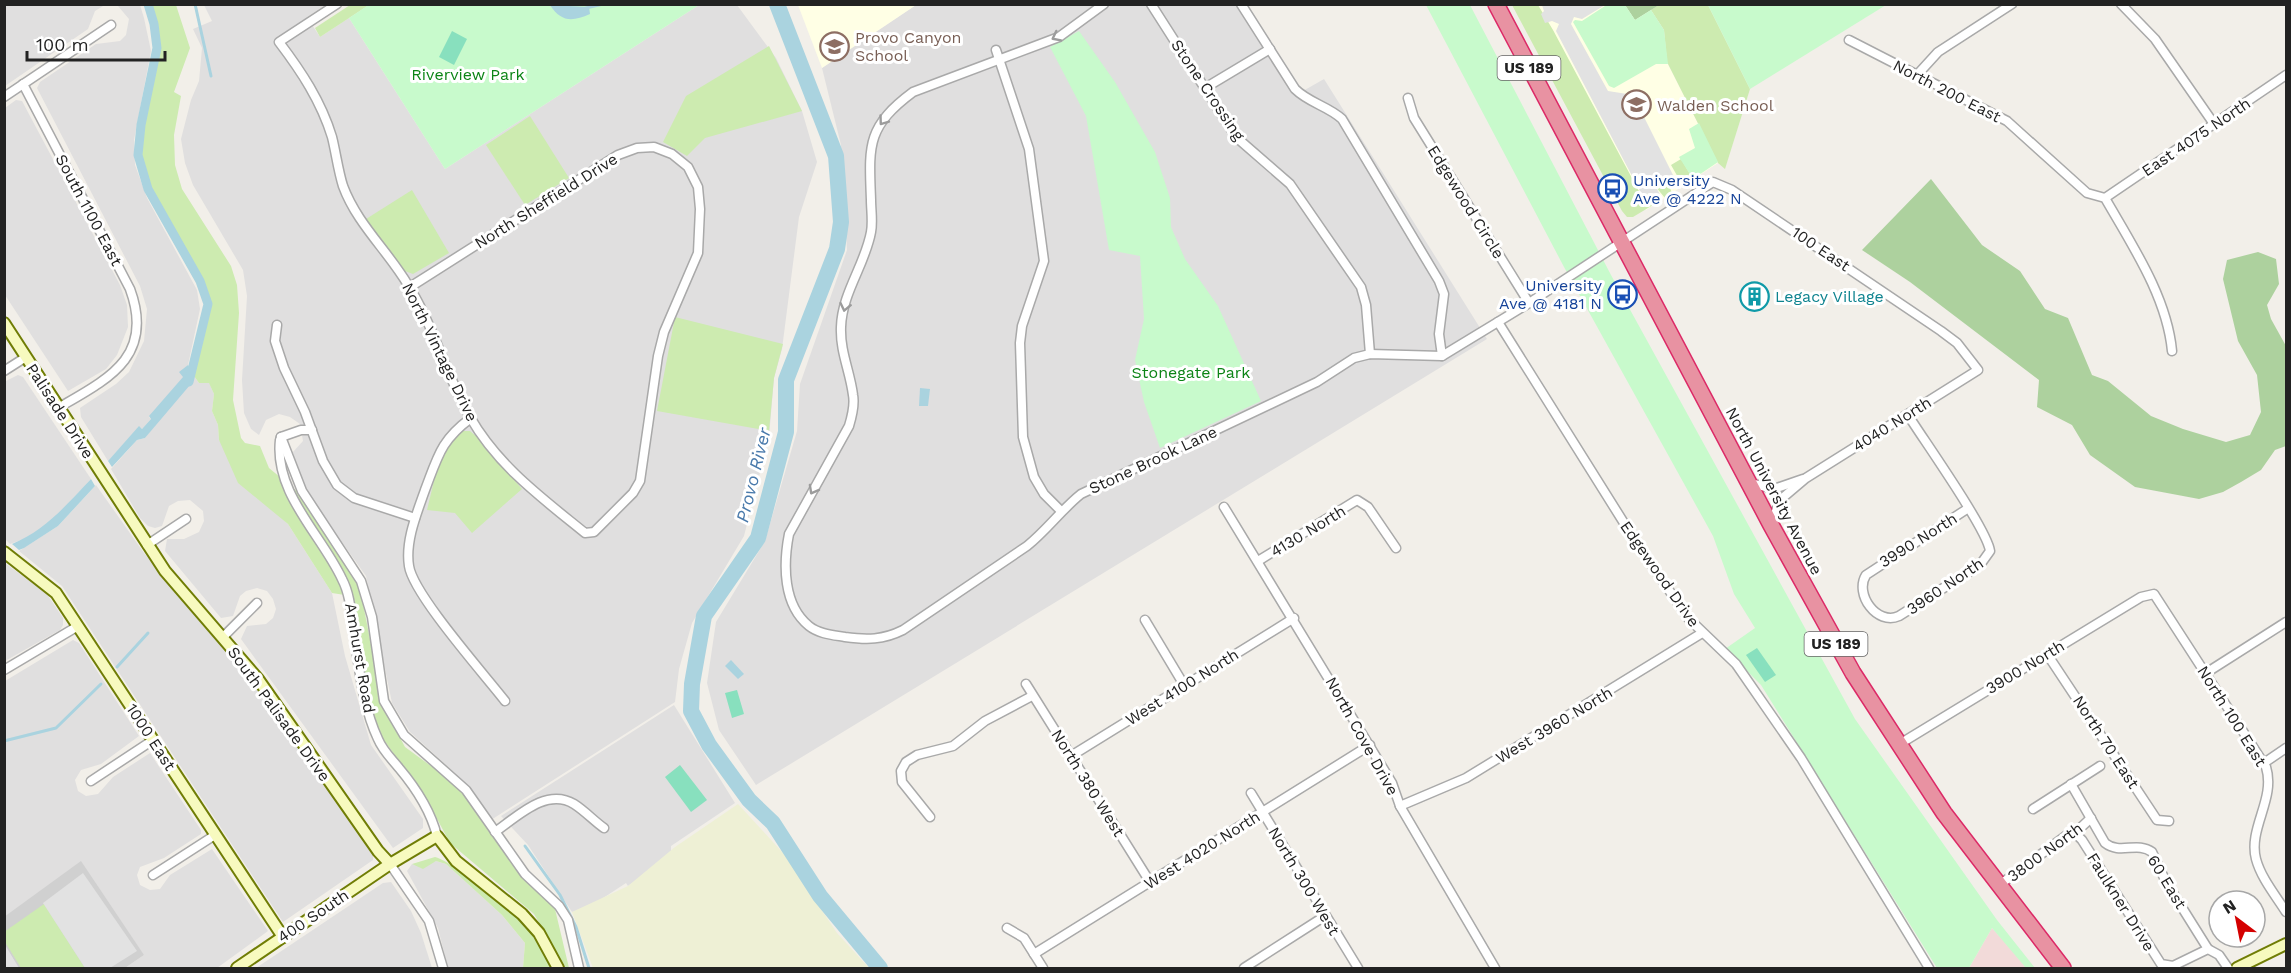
<svg xmlns="http://www.w3.org/2000/svg" width="2291" height="973" viewBox="0 0 2291 973" font-family="'Work Sans',sans-serif">
	<rect width="100%" height="100%" fill="#f2efe9"/>
	<!-- residential -->
	<g fill="#e0dfdf">
		<polygon points="5,5 140,5 144,18 151,51 134,140 135,165 147,198 197,290 200,309 188,365 180,372 186,374 149,417 151,419 142,429 139,427 108,461 81,417 80,408 116,384 129,372 144,341 147,309 140,286 37,88 40,82 96,44 120,41 126,35 129,19 118,6 103,6 95,11 88,29 5,86"/>
		<polygon points="204,5 325,5 307,17 320,37 349,18 445,169 699,5 737,5 776,58 802,111 817,162 799,217 782,349 774,378 769,437 744,536 692,623 679,669 675,702 491,820 456,774 410,732 392,703 366,576 307,493 298,472 293,452 303,441 300,424 290,417 279,414 266,420 259,435 251,429 244,413 242,380 247,296 243,270 193,185 185,163 181,139 191,100 199,81 202,48 193,29 212,21"/>
		<polygon points="916,5 1248,5 1303,91 1324,79 1487,339 756,785 719,730 707,683 716,622 765,541 797,431 800,384 847,250 841,145 822,68"/>
		<polygon points="16,100 22,101 120,285 127,305 128,327 117,355 106,369 68,391 5,295 5,108"/>
		<polygon points="18,375 23,377 91,479 51,522 27,538 10,544 4,538 4,382"/>
		<polygon points="194,376 199,383 209,382 214,394 212,411 218,425 219,440 272,509 288,524 332,593 345,656 371,745 423,819 423,828 393,848 241,639 247,626 266,624 273,618 276,609 273,599 267,591 257,588 246,591 240,596 233,616 221,618 165,551 167,539 184,539 199,532 204,521 203,511 190,500 178,501 169,506 162,526 155,528 148,526 140,518 111,469 137,440 145,438"/>
		<polygon points="96,485 144,553 259,691 373,856 373,860 283,922 62,586 19,551 58,526"/>
		<polygon points="5,563 47,594 63,618 63,625 60,630 5,661"/>
		<polygon points="73,640 79,643 139,736 101,764 81,770 75,780 78,791 86,796 98,794 113,777 150,753 201,830 201,834 164,858 140,867 137,875 140,885 150,890 160,889 170,875 212,849 268,931 217,968 125,968 144,955 5,917 5,681"/>
		<polygon points="674,705 735,803 671,846 671,855 628,886 626,883 588,908 572,912 528,845 501,816"/>
		<polygon points="436,861 446,864 502,915 525,943 523,968 448,968 438,928 407,871 412,864 420,866"/>
		<polygon points="391,882 411,911 421,933 432,968 256,968 383,883"/>
	</g>
	<!-- commercial -->
	<polygon fill="#f2dad9" points="1992,928 2028,968 1969,968"/>
	<!-- education -->
	<g fill="#ffffe5">
		<polygon points="798,5 916,5 822,68"/>
		<polygon points="1527,5 1625,5 1635,20 1651,10 1667,62 1718,163 1646,210"/>
	</g>
	<!-- religious -->
	<polygon fill="#d0d0d0" points="81,861 144,955 125,968 5,968 4,917"/>
	<!-- farmland -->
	<polygon fill="#eef0d5" points="738,804 784,854 837,933 869,968 593,968 572,912 628,886 675,847"/>
	<!-- grass -->
	<g fill="#cdebb0">
		<polygon points="150,5 176,5 190,48 174,92 181,96 174,135 175,165 182,189 231,266 237,285 239,313 233,400 241,438 245,443 260,446 269,468 304,497 359,583 383,706 405,747 457,785 479,812 500,847 522,877 555,909 569,968 566,968 534,914 450,843 428,802 381,736 367,693 351,596 332,593 288,524 238,483 219,440 218,425 212,411 214,394 209,383 199,383 194,376 209,312 206,290 151,189 142,158 142,137 159,47"/>
		<polygon points="350,5 369,5 320,37 315,28"/>
		<polygon points="1512,5 1538,5 1553,30 1641,195 1645,197 1648,193 1653,205 1633,217 1627,217 1622,211"/>
		<polygon points="1659,5 1708,5 1750,89 1725,169 1718,163 1667,62 1664,30 1651,10"/>
		<polygon points="769,46 802,111 705,138 687,156 663,142 686,96"/>
		<polygon points="530,116 569,178 525,205 486,145"/>
		<polygon points="1681,159 1693,179 1688,183 1685,179 1679,179 1671,165"/>
		<polygon points="1666,179 1672,193 1665,198 1655,186"/>
		<polygon points="412,190 449,253 413,274 402,270 366,219"/>
		<polygon points="675,317 783,344 774,378 769,431 657,411"/>
		<path d="M 463,431 L 470,431 L 478,438 L 522,489 L 472,533 L 455,513 L 427,510 C 433,489 440,438 463,431 Z"/>
		<path d="M 435,857 C 450,860 511,908 522,921 C 534,936 543,952 552,968 L 523,968 L 525,943 L 502,915 L 446,864 L 436,861 L 423,869 L 412,864 Z"/>
		<polygon points="44,904 85,968 21,968 5,942 4,932"/>
	</g>
	<!-- forest -->
	<g fill="#add19e">
		<polygon points="1625,5 1659,5 1635,20"/>
		<polygon points="1931,179 1982,245 2020,271 2045,309 2068,318 2092,375 2108,381 2151,416 2183,429 2226,442 2250,435 2261,412 2257,375 2238,341 2223,279 2227,260 2258,252 2276,259 2279,284 2267,305 2271,319 2286,346 2286,446 2275,450 2261,470 2241,482 2223,492 2199,499 2135,487 2090,455 2072,425 2037,407 2039,380 1910,282 1862,250"/>
	</g>
	<!-- park -->
	<g fill="#c8facc">
		<polygon points="370,4 699,5 445,169 349,18"/>
		<polygon points="1608,4 1625,5 1635,20 1651,10 1664,30 1668,64 1656,64 1614,88 1609,86 1573,22 1575,20 1582,21"/>
		<polygon points="1426,5 1470,5 1611,275 1855,719 1997,920 2035,968 2026,968 1992,928 1969,968 1937,968 1761,685 1725,649 1755,628 1734,594 1713,536 1564,267"/>
		<polygon points="1708,5 1886,5 1750,89"/>
		<polygon points="1079,31 1115,82 1155,152 1170,198 1171,227 1185,259 1218,306 1261,401 1160,448 1144,402 1135,360 1144,319 1140,256 1109,250 1086,116 1050,47"/>
		<polygon points="1699,123 1718,162 1693,179 1679,157 1695,148 1689,129"/>
	</g>
	<!-- pitch -->
	<g fill="#88e0be">
		<polygon points="452,31 467,39 454,65 439,57"/>
		<polygon points="1757,648 1776,675 1765,682 1746,655"/>
		<polygon points="737,690 744,714 732,718 725,693"/>
		<polygon points="680,765 707,800 691,812 665,777"/>
	</g>
	<!-- parking -->
	<g fill="#e2e2e2">
		<polygon points="1542,5 1605,5 1582,19 1574,17 1571,24 1608,91 1627,94 1640,109 1678,185 1673,189 1665,179 1655,186 1661,196 1652,200 1648,193 1645,198 1642,195 1556,31 1559,24 1552,21 1545,23 1541,14 1544,11"/>
		<polygon points="83,873 137,951 110,968 85,968 43,903"/>
		<polygon points="5,945 19,968 5,968"/>
	</g>
	<!-- water -->
	<g fill="#aad3df">
		<path d="M 550,5 L 589,7 L 590,14 C 572,22 561,22 550,5 Z"/>
		<polygon points="188,365 194,376 190,385 145,438 137,440 112,467 108,461 139,426 142,429 151,419 149,416 183,377 179,372"/>
		<polygon points="920,388 930,389 928,406 919,406"/>
		<path d="M 91,479 L 95,486 L 58,526 L 24,548 L 19,550 L 12,544 C 46,530 66,505 91,479 Z"/>
		<polygon points="731,660 744,674 738,679 725,666"/>
	</g>
	<g fill="none" stroke-linecap="round" stroke-linejoin="round">
		<!-- stream -->
		<g stroke="#aad3df" stroke-width="3">
			<polyline points="195,4 211,76"/>
			<polyline points="586,8 603,4"/>
			<polyline points="117,667 148,633"/>
			<polyline points="4,741 56,728 101,684"/>
			<polyline points="525,846 560,895 576,927 589,968"/>
		</g>
		<!-- canal -->
		<polyline stroke="#aad3df" stroke-width="9" points="148,4 154,24 157,48 141,125 138,155 148,189 200,281 208,304 189,382"/>
		<!-- river -->
		<polyline stroke="#aad3df" stroke-width="16" points="777,4 836,156 841,222 837,249 786,380 786,432 758,538 704,616 692,684 691,711 709,745 749,800 773,823 820,896 880,968"/>
		<defs>
			<g id="street">
				<path d="M 337,4 L 279,42 C 301,71 321,101 332,137 C 336,153 338,170 343,186 C 357,224 388,251 408,285 C 434,326 446,375 470,417 C 498,466 542,498 585,533 L 594,532 L 633,493 L 640,481 L 658,356 L 664,332 L 698,253 L 700,209 L 698,187 L 688,167 L 672,154 L 654,147 L 637,148 L 618,155 L 410,287"/>
				<path d="M 1104,4 L 1059,37 L 913,92 C 866,127 869,146 871,200 C 871,210 873,222 871,232 C 865,265 842,293 841,327 C 840,352 850,371 853,395 C 855,405 852,416 849,426 L 789,534 C 783,565 783,605 809,626 C 819,634 833,635 845,637 C 867,640 883,640 903,630 L 1027,546 C 1047,530 1061,510 1081,494 L 1317,382 L 1354,358 L 1370,354 L 1442,356 L 1529,303 L 1713,182 L 1732,190 L 1941,331 L 1957,343 L 1978,370 L 1806,478 L 1780,500 L 1771,525"/>
				<polyline points="1151,4 1236,137 1290,184 1361,287 1366,305 1370,354"/>
				<path d="M 1241,4 L 1295,89 C 1309,103 1328,106 1342,119 L 1439,281 L 1444,294 L 1439,334 L 1442,356"/>
				<polyline points="2121,4 2155,39 2214,124"/>
				<path d="M 1849,40 L 2007,121 L 2087,193 L 2105,198 C 2132,245 2167,297 2172,351"/>
				<polyline points="996,50 1029,149 1044,261 1022,326 1020,343 1023,437 1034,477 1044,494 1061,511"/>
				<polyline points="1917,75 1938,52 2012,4"/>
				<path d="M 23,84 L 130,289 C 155,357 108,379 58,408"/>
				<polyline points="1205,88 1270,49"/>
				<polyline points="4,97 111,25"/>
				<polyline points="1408,98 1414,118 1529,303"/>
				<polyline points="2105,198 2286,75"/>
				<polyline points="1498,322 1634,539 1688,618 1736,664 1801,758 1929,968"/>
				<polyline points="277,325 275,341 284,368 305,412 323,461 337,485 354,498 415,518"/>
				<polyline points="4,371 26,357"/>
				<path d="M 1908,415 C 1923,439 1987,529 1990,551 L 1980,565 L 1899,616 C 1877,626 1854,594 1866,575 L 1967,509"/>
				<path d="M 471,418 C 441,440 438,456 425,490 C 417,513 405,541 409,566 C 413,594 484,674 505,701"/>
				<polyline points="281,437 302,491 361,581 372,617 384,701 404,735 466,790 525,874 559,906 568,920 579,968"/>
				<polyline points="281,437 301,430 312,430"/>
				<path d="M 280,440 C 274,493 321,534 342,579 C 350,594 351,612 353,628 C 359,665 362,705 378,739 C 383,751 391,758 399,768 C 415,787 431,812 437,836"/>
				<polyline points="1750,483 1774,489 1803,479"/>
				<polyline points="1224,507 1392,783 1400,806 1495,968"/>
				<polyline points="147,545 186,519"/>
				<polyline points="1258,561 1357,500 1368,507 1396,548"/>
				<polyline points="1145,620 1184,685"/>
				<polyline points="223,637 257,603"/>
				<polyline points="2047,654 2157,820 2169,821"/>
				<polyline points="4,670 78,626"/>
				<polyline points="2206,673 2286,622"/>
				<polyline points="1026,684 1150,882"/>
				<path d="M 1898,745 L 2141,597 L 2154,594 L 2266,767 C 2276,799 2248,828 2256,859 C 2261,878 2276,896 2286,912"/>
				<polyline points="1071,756 1294,618"/>
				<polyline points="2264,763 2286,748"/>
				<polyline points="91,781 153,740"/>
				<path d="M 2071,784 L 2105,843 C 2120,855 2137,841 2152,852 L 2166,882 L 2208,949"/>
				<polyline points="1251,793 1358,968"/>
				<polyline points="1400,806 1466,778 1702,633"/>
				<polyline points="2033,809 2100,766"/>
				<polyline points="930,817 902,782 901,771 906,762 917,755 953,746 985,721 1032,696"/>
				<path d="M 495,832 C 517,817 546,787 574,804 C 585,811 594,821 604,828"/>
				<polyline points="2075,833 2082,840 2161,964 2173,966 2208,949 2219,955 2228,968"/>
				<polyline points="390,864 429,921 443,968"/>
				<polyline points="153,875 215,835"/>
				<polyline points="1998,886 2067,835 2075,833 2091,818"/>
				<polyline points="1007,928 1024,938 1043,968"/>
				<polyline points="1034,954 1370,745"/>
				<polyline points="1244,968 1325,916"/>
			</g>
			<g id="secondary">
				<polyline points="4,323 165,571 258,679 378,851 390,864"/>
				<polyline points="4,552 56,593 283,937"/>
				<polyline points="237,968 390,864 437,836 456,861 522,914 539,933 558,968"/>
				<polyline points="2237,968 2286,944"/>
			</g>
			<polyline id="highway" points="1496,4 1771,525 1853,673 1944,813 2063,968"/>
		</defs>
		<!-- street casing -->
		<use href="#street" stroke="#a9a9a9" stroke-width="11"/>
		<!-- secondary casing -->
		<use href="#secondary" stroke="#707d05" stroke-width="14"/>
		<!-- highway casing -->
		<use href="#highway" stroke="#dc2a67" stroke-width="18"/>
		<!-- street -->
		<use href="#street" stroke="#fff" stroke-width="8"/>
		<!-- secondary -->
		<use href="#secondary" stroke="#f7fabf" stroke-width="10"/>
		<!-- highway -->
		<use href="#highway" stroke="#e892a2" stroke-width="15"/>
	</g>
	<!-- one-way arrows -->
	<defs><path id="oneway-chevron" d="M-2-3.5L2.5 0L-2 3.5" fill="none" stroke-width="1.6" stroke-linecap="round" stroke-linejoin="round" transform="scale(1.5)"/></defs>
	<g stroke="#9c9c9c">
		<use href="#oneway-chevron" transform="translate(1056 37) rotate(153)"/>
		<use href="#oneway-chevron" transform="translate(883 121) rotate(126)"/>
		<use href="#oneway-chevron" transform="translate(845 307) rotate(102)"/>
		<use href="#oneway-chevron" transform="translate(813 490) rotate(119)"/>
	</g>
	<!-- icons -->
	<defs>
		<symbol id="school-ring" viewBox="-11 -11 22 22"><circle r="9.5" fill="#fff" stroke="#8d6e63" stroke-width="1.5"/><path d="M0-5L7-2L0 1L-7-2ZM-4 1L0 2.5L4 1V4Q0 6-4 4Z" fill="#8d6e63"/></symbol>
		<symbol id="bus-ring" viewBox="-11 -11 22 22"><circle r="9.5" fill="#fff" stroke="#1a4fb4" stroke-width="1.5"/><path d="M-5-6H5V4H4V6H2V4H-2V6H-4V4H-5ZM-3.5-4V0h7V-4ZM-3.5 1.2v1.5H-2V1.2ZM2 1.2v1.5H3.5V1.2Z" fill="#1a4fb4"/></symbol>
		<symbol id="building-ring" viewBox="-11 -11 22 22"><circle r="9.5" fill="#fff" stroke="#0f9aa8" stroke-width="1.5"/><path d="M-4-6H4V6H1V3H-1V6H-4ZM-2.5-4.3h1.7v1.8h-1.7ZM.8-4.3h1.7v1.8H.8ZM-2.5-1h1.7V.8h-1.7ZM.8-1h1.7V.8H.8Z" fill="#0f9aa8"/></symbol>
	</defs>
	<g fill-rule="evenodd">
		<use href="#school-ring" x="818" y="30" width="33" height="33"/>
		<use href="#school-ring" x="1620" y="88" width="33" height="33"/>
		<use href="#bus-ring" x="1596" y="172" width="33" height="33"/>
		<use href="#bus-ring" x="1606" y="278" width="33" height="33"/>
		<use href="#building-ring" x="1738" y="280" width="33" height="33"/>
	</g>
	<g text-anchor="middle" dominant-baseline="central" stroke-width="6" stroke-linejoin="round" paint-order="stroke">
		<!-- shield labels -->
		<g fill="#fff" stroke="#646464" stroke-width="1.5">
			<rect x="1497.5" y="56" width="63" height="24" rx="4.5"/>
			<rect x="1804.5" y="632" width="63" height="24" rx="4.5"/>
		</g>
		<g font-size="15" font-weight="bold" fill="#222">
			<text x="1529" y="68">US 189</text>
			<text x="1836" y="644">US 189</text>
		</g>
		<!-- education labels -->
		<g font-size="16" fill="#785e54" stroke="#fff" text-anchor="start">
			<text x="855" y="37">Provo Canyon<tspan x="855" dy="18">School</tspan></text>
			<text x="1657" y="105">Walden School</text>
		</g>
		<!-- park labels -->
		<g font-size="16" fill="#0c8416" stroke="#fff">
			<text x="468" y="74">Riverview Park</text>
			<text x="1191" y="372">Stonegate Park</text>
		</g>
		<!-- street labels -->
		<g font-size="16" fill="#222" stroke="#fff">
			<text transform="translate(1208 90) rotate(56)">Stone Crossing</text>
			<text transform="translate(1947 91) rotate(27)">North 200 East</text>
			<text transform="translate(2196 137) rotate(-34)">East 4075 North</text>
			<text transform="translate(546 201) rotate(-32)">North Sheffield Drive</text>
			<text transform="translate(1466 202) rotate(58)">Edgewood Circle</text>
			<text transform="translate(89 210) rotate(62)">South 1100 East</text>
			<text transform="translate(1821 249) rotate(34)">100 East</text>
			<text transform="translate(440 352) rotate(64)">North Vintage Drive</text>
			<text transform="translate(60 411) rotate(57)">Palisade Drive</text>
			<text transform="translate(1892 424) rotate(-32)">4040 North</text>
			<text transform="translate(1153 460) rotate(-25)">Stone Brook Lane</text>
			<text transform="translate(1774 491) rotate(62)">North University Avenue</text>
			<text transform="translate(1308 531) rotate(-31)">4130 North</text>
			<text transform="translate(1918 540) rotate(-32)">3990 North</text>
			<text transform="translate(1660 574) rotate(55)">Edgewood Drive</text>
			<text transform="translate(1945 586) rotate(-34)">3960 North</text>
			<text transform="translate(360 658) rotate(80)">Amhurst Road</text>
			<text transform="translate(2025 667) rotate(-31)">3900 North</text>
			<text transform="translate(1182 687) rotate(-32)">West 4100 North</text>
			<text transform="translate(279 714) rotate(54)">South Palisade Drive</text>
			<text transform="translate(2232 716) rotate(58)">North 100 East</text>
			<text transform="translate(1554 725) rotate(-31)">West 3960 North</text>
			<text transform="translate(1362 736) rotate(61)">North Cove Drive</text>
			<text transform="translate(151 737) rotate(57)">1000 East</text>
			<text transform="translate(2106 742) rotate(57)">North 70 East</text>
			<text transform="translate(1088 783) rotate(58)">North 380 West</text>
			<text transform="translate(1202 850) rotate(-32)">West 4020 North</text>
			<text transform="translate(2045 852) rotate(-36)">3800 North</text>
			<text transform="translate(1304 881) rotate(59)">North 300 West</text>
			<text transform="translate(2167 882) rotate(59)">60 East</text>
			<text transform="translate(2121 902) rotate(58)">Faulkner Drive</text>
			<text transform="translate(313 916) rotate(-34)">400 South</text>
		</g>
		<!-- transit labels -->
		<g font-size="16" fill="#164399" stroke="#fff" text-anchor="start">
			<text x="1633" y="180">University<tspan x="1633" dy="18">Ave @ 4222 N</tspan></text>
			<text x="1602" y="285" text-anchor="end">University<tspan x="1602" dy="18">Ave @ 4181 N</tspan></text>
		</g>
		<!-- culture labels -->
		<g font-size="16" fill="#0d838f" stroke="#fff" text-anchor="start">
			<text x="1775" y="296">Legacy Village</text>
		</g>
		<!-- water labels -->
		<g font-size="18" font-style="italic" fill="#4a7aab" stroke="#fff">
			<text transform="translate(753 475) rotate(-76)">Provo River</text>
		</g>
	</g>
	<!-- border -->
	<rect width="2291" height="973" fill="none" stroke="#222222" stroke-width="12"/>
	<!-- north arrow -->
	<g transform="translate(2237 919) rotate(328)"><circle r="28" fill="#ffffff" stroke="#a7a7a7" stroke-width="1.5"/>
	<path d="M0-4.5L10 22L0 15L-10 22Z" fill="#d40000"/>
	<text y="-9" font-size="16" font-weight="bold" text-anchor="middle" fill="#222222">N</text>
	</g>
	<!-- scale -->
	<path d="M27 51v9h138v-9" fill="none" stroke="#222222" stroke-width="3"/>
	<text x="36" y="51" font-size="18" fill="#222222" stroke="#ffffff" stroke-width="4.5" paint-order="stroke">100 m</text>
</svg>
